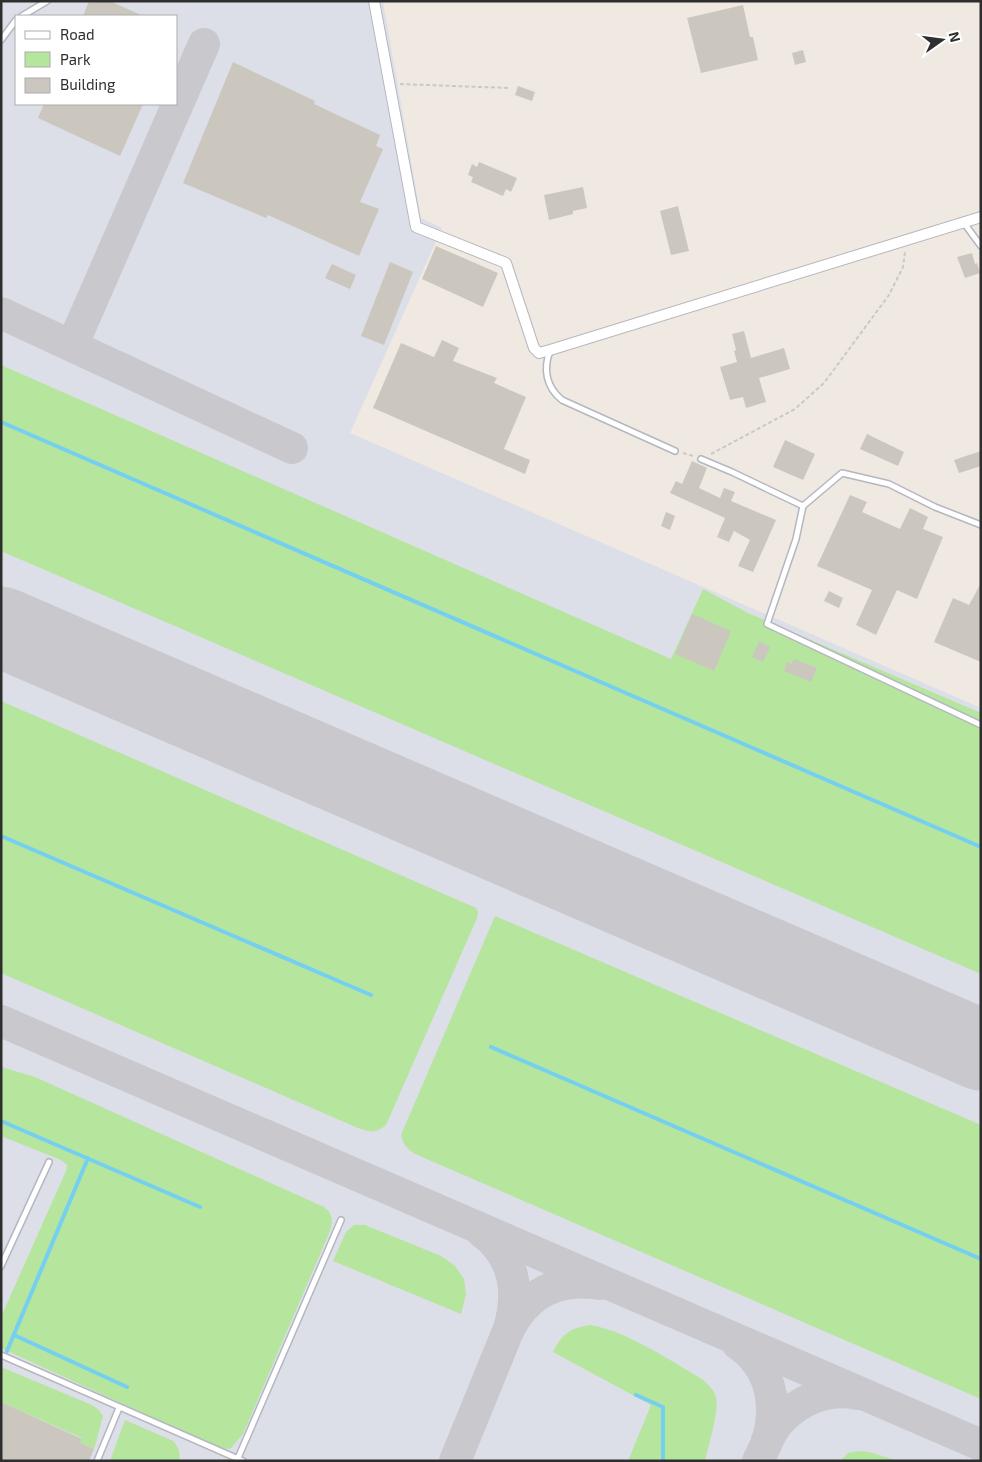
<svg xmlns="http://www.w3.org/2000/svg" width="982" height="1462" viewBox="0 0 982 1462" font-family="'Exo 2',sans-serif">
	<rect width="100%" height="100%" fill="#efe9e1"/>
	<!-- airport -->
	<path fill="#dcdee8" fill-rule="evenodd" d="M 1,1 L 383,1 L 421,218 L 442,228 L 350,433 L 981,708 L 981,1461 L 1,1461 ZM 16,16 L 176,16 L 176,104 L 16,104 Z"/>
	<!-- green -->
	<g fill="#b6e59e">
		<polygon points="1,365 671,659 703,589 748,613 981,713 981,974 1,551"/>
		<path d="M 1,701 L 476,908 L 478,913 L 477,918 L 386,1125 C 375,1134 371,1132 358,1128 L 1,973 Z"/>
		<path d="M 495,916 L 981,1125 L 981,1399 L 415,1154 C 407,1149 403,1144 401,1135 Z"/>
		<path d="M 1,1067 L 35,1077 L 324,1207 C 333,1214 333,1220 330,1231 L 243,1434 L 230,1449 L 219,1448 L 1,1348 L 1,1317 L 66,1171 L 67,1165 L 61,1160 L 1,1136 Z"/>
		<polygon points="354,1225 365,1225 441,1256 455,1266 464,1279 466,1294 461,1314 333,1261 346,1232"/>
		<path d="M 590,1325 C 629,1332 667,1359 702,1379 C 707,1384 712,1388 715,1394 C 721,1407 708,1446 705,1461 L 628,1461 L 651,1405 L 553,1352 C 562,1334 570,1328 590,1325 Z"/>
		<polygon points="1,1367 92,1405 99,1410 103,1416 94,1449 80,1443 82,1438 1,1402"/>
		<path d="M 125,1420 L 173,1441 C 178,1446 181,1454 179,1461 L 110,1461 Z"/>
		<polygon points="858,1451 869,1452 899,1461 840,1461 848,1453"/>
	</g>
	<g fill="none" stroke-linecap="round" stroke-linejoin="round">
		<!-- stream -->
		<g stroke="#75cff0" stroke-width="4">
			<polyline points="1,422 981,847"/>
			<polyline points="1,836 371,995"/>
			<polyline points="491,1047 981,1259"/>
			<polyline points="1,1121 200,1207"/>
			<polyline points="14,1335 127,1387"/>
			<polyline points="7,1351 88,1158"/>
			<polyline points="636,1395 663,1407 663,1461"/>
		</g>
		<!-- taxiway -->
		<g stroke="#c9c8cc" stroke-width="32">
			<polyline points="1,313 292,448"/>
			<polyline points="72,346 204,44"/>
			<polyline points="1,1021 981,1445"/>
			<path d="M 482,1232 C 515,1256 520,1291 509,1329"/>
			<path d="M 738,1344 C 770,1366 778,1402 768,1439 C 766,1446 761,1454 758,1461"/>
			<path d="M 767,1440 C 771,1434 774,1428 778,1423 C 797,1401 828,1387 857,1394"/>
			<path d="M 455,1461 L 508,1331 C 527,1293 558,1277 600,1284"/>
		</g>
		<!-- runway -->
		<polyline stroke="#c9c8cc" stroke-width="81" points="1,627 981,1050"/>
	</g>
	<!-- building -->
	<g fill="#cbc7bf">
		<polygon points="89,1 110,1 143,16 83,16"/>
		<polygon points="743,5 750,37 753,37 758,60 701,73 687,18"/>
		<polygon points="803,50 806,62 795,65 792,53"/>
		<polygon points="233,62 315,101 314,104 380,135 376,146 383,149 360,202 379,209 359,256 268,215 266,218 183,183"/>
		<polygon points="518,86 535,92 532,101 515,95"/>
		<polygon points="44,104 143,104 120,156 38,118"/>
		<polygon points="479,162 517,178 511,192 506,189 503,196 471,182 473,177 468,175 472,164 477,167"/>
		<polygon points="583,187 587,208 573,211 573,214 549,220 544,195"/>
		<polygon points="678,206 689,251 671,255 660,211"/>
		<polygon points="436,246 498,273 483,307 422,279"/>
		<polygon points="972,253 975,264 977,263 980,273 965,278 957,257"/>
		<polygon points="390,262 413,272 384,345 361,336"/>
		<polygon points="332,264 356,275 350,289 325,278"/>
		<polygon points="744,331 751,358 784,348 790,369 759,378 766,402 746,408 743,397 730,400 720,367 737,362 734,351 736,350 732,334"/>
		<polygon points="442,340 459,348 453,361 497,378 494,383 526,397 504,449 530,460 525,474 373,408 401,343 434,357"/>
		<polygon points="867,434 904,452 898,466 860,449"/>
		<polygon points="785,440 815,454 803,480 773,467"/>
		<polygon points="981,451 981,466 959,473 954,460"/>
		<polygon points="692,461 707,468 699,488 720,498 724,488 735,492 731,501 776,520 753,572 738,566 750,540 734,531 729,542 717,537 725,518 670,493 676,481 682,484"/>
		<polygon points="850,495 867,502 862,512 900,529 910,508 928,517 923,529 943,537 917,599 897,590 876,635 856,625 872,590 817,566"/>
		<polygon points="666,512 675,516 670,530 661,526"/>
		<polygon points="981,583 981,662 934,642 953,598 969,605"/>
		<polygon points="829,591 843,598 839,608 824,601"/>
		<polygon points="692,614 731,631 714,671 675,654"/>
		<polygon points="759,641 770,647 763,662 752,657"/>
		<polygon points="794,659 817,668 811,682 784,671 787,662 792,664"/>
		<polygon points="1,1402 82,1439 80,1443 94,1449 89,1461 1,1461"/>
	</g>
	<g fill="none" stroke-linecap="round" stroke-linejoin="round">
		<defs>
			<g id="service">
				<polyline points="22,16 47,1"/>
				<polyline points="1,40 16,20"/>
				<polyline points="964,223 981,246"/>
				<path d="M 550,351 C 543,369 546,387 562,400 L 675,451"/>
				<polyline points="701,459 732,472 803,506 842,473 889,484 935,507 981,525"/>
				<polyline points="803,506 796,539 767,624 981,725"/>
				<polyline points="1,1266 49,1162"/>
				<polyline points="1,1355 243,1461"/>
				<polyline points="238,1458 341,1220"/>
				<polyline points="97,1461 119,1408"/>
			</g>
			<polyline id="minor" points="374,1 416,227 506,263 534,348 539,353 550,350 981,217"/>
		</defs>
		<!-- service casing -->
		<use href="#service" stroke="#b4b7c1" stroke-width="8"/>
		<!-- minor casing -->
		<use href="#minor" stroke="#b4b7c1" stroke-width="12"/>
		<!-- path -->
		<g stroke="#c9c9c9" stroke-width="2" stroke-dasharray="4 2.5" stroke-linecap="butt">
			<polyline points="400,84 508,88"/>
			<polyline points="683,453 693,456"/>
			<polyline points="711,454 795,409 824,383 889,295 903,267 905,252"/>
		</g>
		<!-- service -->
		<use href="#service" stroke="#fff" stroke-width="5"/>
		<!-- minor -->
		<use href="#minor" stroke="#fff" stroke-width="10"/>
	</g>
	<!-- border -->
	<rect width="982" height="1462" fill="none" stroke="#2e2e2e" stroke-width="5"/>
	<!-- legend -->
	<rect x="15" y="15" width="162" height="90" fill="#ffffff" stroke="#ababab"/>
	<rect x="25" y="31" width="25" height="8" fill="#ffffff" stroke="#ababab"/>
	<text x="60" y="40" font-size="15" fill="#2e2e2e">Road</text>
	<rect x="25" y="52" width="25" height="15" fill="#b6e59e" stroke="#ababab"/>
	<text x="60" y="65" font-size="15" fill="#2e2e2e">Park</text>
	<rect x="25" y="78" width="25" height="15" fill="#cbc7bf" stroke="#ababab"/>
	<text x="60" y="90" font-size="15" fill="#2e2e2e">Building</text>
	<!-- north arrow -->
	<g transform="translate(942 40) rotate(76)" stroke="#ffffff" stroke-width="4" paint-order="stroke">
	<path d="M0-4L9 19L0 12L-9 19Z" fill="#2e2e2e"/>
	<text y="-8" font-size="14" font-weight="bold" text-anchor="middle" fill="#2e2e2e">N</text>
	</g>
</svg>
